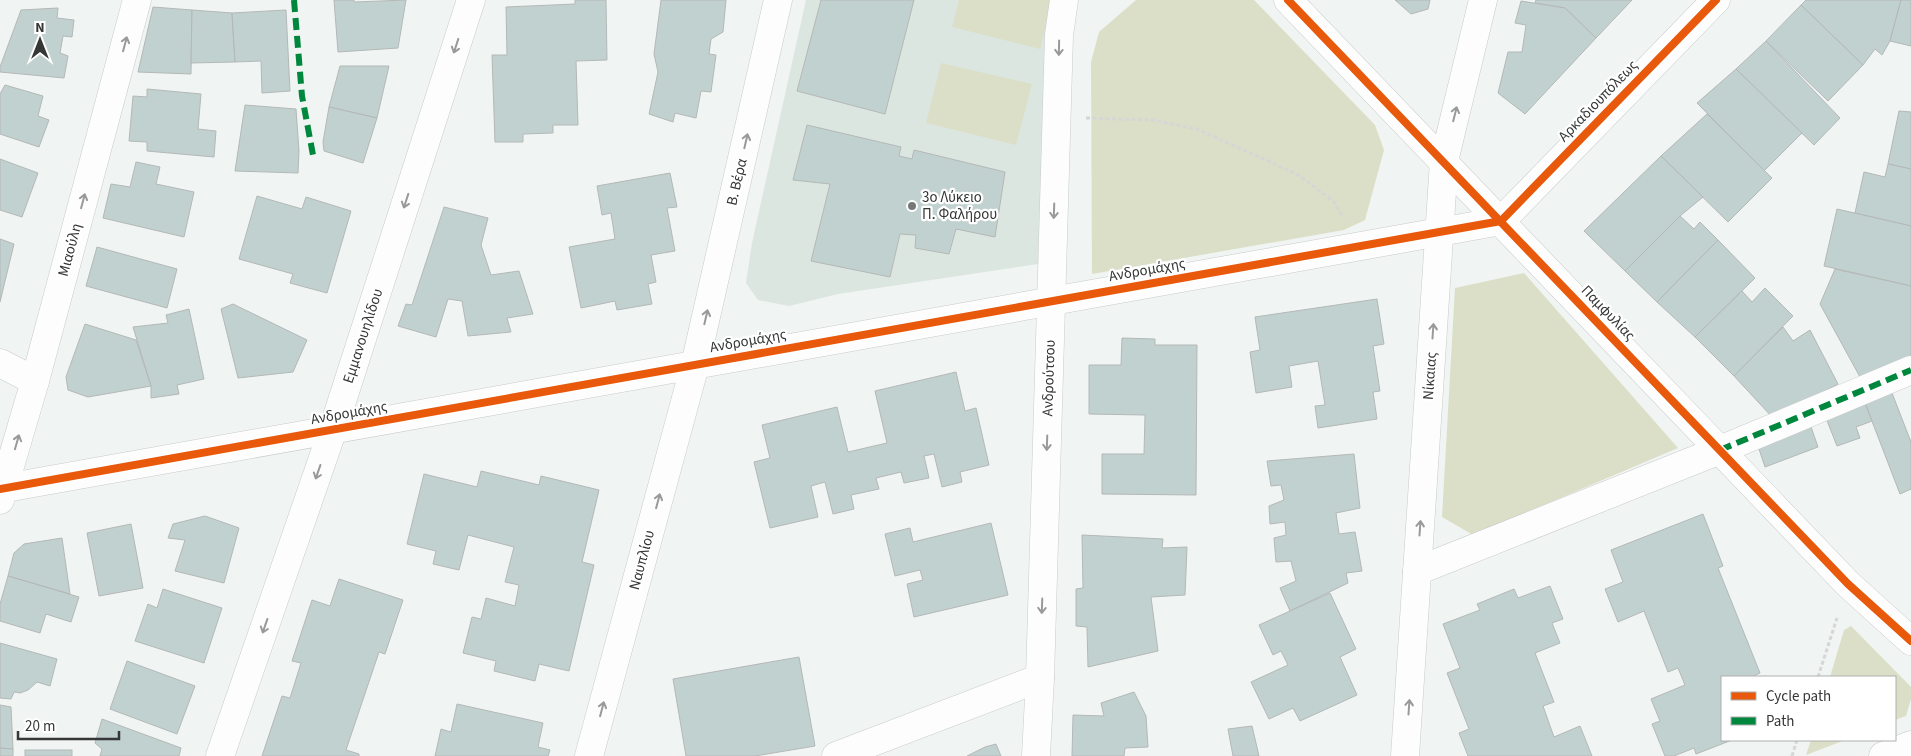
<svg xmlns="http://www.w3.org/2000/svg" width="1911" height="756" viewBox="0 0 1911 756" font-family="'Source Sans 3',sans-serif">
	<rect width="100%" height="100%" fill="#f0f4f2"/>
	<!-- built -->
	<polygon fill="#dce6e1" points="806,0 1069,0 1052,18 1038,264 838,294 789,306 758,300 746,283 752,243"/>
	<!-- green -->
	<g fill="#dcdfc7">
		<polygon points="959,0 1052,0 1040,49 952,27"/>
		<polygon points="1136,0 1254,0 1375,125 1384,150 1365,220 1344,230 1092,274 1091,62 1099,32"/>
		<polygon points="941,63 1032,84 1016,145 926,123"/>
		<polygon points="1524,273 1678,448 1473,535 1442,517 1455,288"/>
		<polygon points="1851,626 1911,687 1911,699 1906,716 1895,720 1895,677 1830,677 1844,630"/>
		<polygon points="1811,740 1845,740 1806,755"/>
	</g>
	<!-- building -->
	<g fill="#c1d1cf" stroke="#b4b8b6">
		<polygon points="334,0 354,0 354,2 406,0 398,48 338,52"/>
		<polygon points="575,0 606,0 607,60 576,61 578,125 553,125 553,133 523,134 523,142 495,142 492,55 507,55 506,7 575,4"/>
		<polygon points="661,0 726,0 723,32 711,39 709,54 716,55 711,92 701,91 696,118 675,113 673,122 649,114 658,72 654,54"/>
		<polygon points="821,0 914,0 885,114 797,91"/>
		<polygon points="1395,0 1430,0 1428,9 1411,14"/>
		<polygon points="1536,0 1632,0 1596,38 1565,8 1535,3"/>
		<polygon points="1806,0 1901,0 1890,41 1882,55 1875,49 1863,65 1801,5"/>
		<polygon points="1901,0 1911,0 1911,46 1890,41"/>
		<polygon points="1521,1 1565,8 1596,38 1525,114 1498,93 1508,52 1522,52 1526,25 1515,23"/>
		<polygon points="1801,5 1863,65 1828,101 1766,41"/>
		<polygon points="153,7 192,10 191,74 138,72"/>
		<polygon points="58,8 57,18 74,20 72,37 63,36 60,53 68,56 64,78 0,72 0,67 21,10"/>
		<polygon points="192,10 232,13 235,62 191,63"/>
		<polygon points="286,10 290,91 262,93 261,61 235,62 232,13"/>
		<polygon points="1766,41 1840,118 1814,145 1736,69"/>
		<polygon points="340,66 389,66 377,118 329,107"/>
		<polygon points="1736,69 1802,133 1764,171 1697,103"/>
		<polygon points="5,85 43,96 38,116 49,120 39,147 0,134 0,94"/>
		<polygon points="147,89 201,94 198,129 216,131 214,157 147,151 147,142 129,141 133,96 147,97"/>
		<polygon points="245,105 296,109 299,151 298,173 235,171"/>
		<polygon points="329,107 377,118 363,163 324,151 323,142"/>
		<polygon points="1899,111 1911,112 1911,169 1888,164"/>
		<polygon points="1707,114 1772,178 1728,222 1661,156"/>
		<polygon points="807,125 901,147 899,156 912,159 914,150 1005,172 995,237 956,229 949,254 915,248 916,235 900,234 890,277 811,261 830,184 793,180"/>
		<polygon points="1661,156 1703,197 1680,216 1625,271 1584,231"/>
		<polygon points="0,159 38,173 22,217 0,210"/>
		<polygon points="136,162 160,167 156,184 194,192 184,237 103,218 111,184 130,187"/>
		<polygon points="1888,164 1911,169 1911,226 1855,213 1864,172 1885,177"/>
		<polygon points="670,173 677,207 667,208 675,251 651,255 656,282 648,284 652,304 617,310 615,301 581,308 569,247 615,239 611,213 602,215 597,186"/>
		<polygon points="257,196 302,209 306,197 351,211 327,293 290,283 293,274 239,259"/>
		<polygon points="444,207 488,218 481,245 491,275 519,271 533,314 507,318 511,332 468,336 462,301 448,299 436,337 398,326 406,304 412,305"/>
		<polygon points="1837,209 1911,226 1911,286 1824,266"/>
		<polygon points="1680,216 1694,229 1700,222 1718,240 1657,302 1625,271"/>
		<polygon points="0,239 14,244 0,302"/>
		<polygon points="1718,240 1755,278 1695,337 1657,302"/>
		<polygon points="97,247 177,269 167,308 86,286"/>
		<polygon points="1835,269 1911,286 1911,356 1860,377 1820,304"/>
		<polygon points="1765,288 1793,316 1734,376 1695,337 1742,291 1752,302"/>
		<polygon points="1377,299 1384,344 1373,346 1380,391 1373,392 1377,419 1318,428 1315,406 1325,405 1318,361 1289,366 1292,387 1256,393 1250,352 1260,350 1255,317"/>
		<polygon points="233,304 307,340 293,372 238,378 221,309"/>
		<polygon points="189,309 204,379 177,385 179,394 151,398 151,386 133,327 168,323 166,315"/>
		<polygon points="85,324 136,340 151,386 88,397 68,390 66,377"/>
		<polygon points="1783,327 1793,341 1810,330 1838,384 1773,418 1734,376"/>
		<polygon points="1122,338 1155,339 1155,345 1197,345 1196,495 1102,494 1102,454 1144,454 1145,415 1089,414 1089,365 1121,365"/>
		<polygon points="956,372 965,411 976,408 989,465 960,472 962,482 942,487 934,454 924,456 929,478 904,483 901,472 876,478 879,489 851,495 854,509 833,514 825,482 811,486 818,517 770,528 754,462 770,458 762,425 837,407 848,452 887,443 875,391"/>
		<polygon points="1892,393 1911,442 1911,489 1900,494 1865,403"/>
		<polygon points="1865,403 1872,421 1856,427 1860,438 1837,446 1826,418"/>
		<polygon points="1810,424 1818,447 1765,467 1757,443"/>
		<polygon points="1354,454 1360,508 1336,513 1339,534 1355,532 1362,571 1346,573 1348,583 1290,611 1280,588 1296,581 1291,561 1276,562 1274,538 1286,535 1285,522 1270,524 1269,506 1284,500 1281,485 1271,486 1267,461"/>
		<polygon points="481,471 539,485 541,476 599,490 582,562 594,565 569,671 539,664 535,681 494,671 496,661 463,653 472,617 481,619 486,598 515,606 519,585 505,582 514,547 468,535 459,570 433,564 436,551 407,544 424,474 477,487"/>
		<polygon points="1703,514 1723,566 1718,568 1760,673 1752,677 1722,677 1722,740 1732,740 1696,754 1694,748 1674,756 1665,756 1652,724 1660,721 1651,699 1685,685 1678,668 1668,672 1644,611 1618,622 1605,589 1623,582 1611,550"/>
		<polygon points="205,516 239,528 224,583 175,571 185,540 168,538 173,524"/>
		<polygon points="991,523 1008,595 914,617 907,584 923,580 920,570 895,576 885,534 910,528 913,542"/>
		<polygon points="131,524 143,588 99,596 87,533"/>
		<polygon points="1082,535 1163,539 1162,548 1187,547 1185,595 1151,597 1158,651 1088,667 1087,627 1076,626 1076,589 1083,588"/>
		<polygon points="62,538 70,594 8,576 14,553 24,544"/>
		<polygon points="8,576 79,597 71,622 46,614 40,633 0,621 0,604"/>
		<polygon points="339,579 403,600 385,654 379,652 346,750 359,754 359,756 262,756 282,696 290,698 301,663 292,661 312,600 330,606"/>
		<polygon points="1550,586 1563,619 1552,623 1560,643 1535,653 1554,702 1543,706 1554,737 1580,726 1592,756 1468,756 1459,733 1469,729 1447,673 1460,668 1443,624 1480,610 1477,604 1514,589 1518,598"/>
		<polygon points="163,589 222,608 204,663 135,641 148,604 157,608"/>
		<polygon points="1330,593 1356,649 1340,657 1357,695 1300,721 1293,708 1269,719 1251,682 1288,665 1281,651 1273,655 1259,625"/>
		<polygon points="0,643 57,659 50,686 37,682 28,690 20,693 14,692 11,699 0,698"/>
		<polygon points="799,657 815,746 755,756 686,756 673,679"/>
		<polygon points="127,661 195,686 177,734 110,709"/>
		<polygon points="1134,692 1146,716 1148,747 1125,748 1124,756 1072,756 1073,715 1104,716 1101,703"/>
		<polygon points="457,704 543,723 538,747 550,750 548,756 435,756 441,729 451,732"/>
		<polygon points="0,705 11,707 13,749 0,748"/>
		<polygon points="102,719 181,748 179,756 100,756 102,749 95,743"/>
		<polygon points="1252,726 1259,756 1233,756 1228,729"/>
		<polygon points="996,744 1001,756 967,756 985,747"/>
		<polygon points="0,748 13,749 13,756 0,756"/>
		<rect x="25" y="750" width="47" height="6"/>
	</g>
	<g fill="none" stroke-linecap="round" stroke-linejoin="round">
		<defs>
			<g id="minor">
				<polyline points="1288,0 1848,584 1911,641"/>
				<polyline points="0,363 35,381"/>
				<polyline points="0,489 1501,221 1716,0"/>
				<polyline points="0,500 35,381 137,0"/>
				<polyline points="1417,571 1720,450 1911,370"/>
				<polyline points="220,756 333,429 471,0"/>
				<polyline points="589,756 695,365 778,0"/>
				<polyline points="836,756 1040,678"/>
				<polyline points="1036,756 1040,678 1059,35 1064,0"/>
				<polyline points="1405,756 1444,161 1483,0"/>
				<polyline points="1883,756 1911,745"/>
			</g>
		</defs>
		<!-- minor casing -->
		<use href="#minor" stroke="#c8cbca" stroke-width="29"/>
		<!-- path -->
		<g stroke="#d5d6d6" stroke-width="3" stroke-dasharray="4 2.5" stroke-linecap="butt">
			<polyline points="1086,118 1152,120 1197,129 1299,175 1334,202 1343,218"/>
			<polyline points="1818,677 1837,618"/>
			<polyline points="1792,756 1797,740"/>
		</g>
		<!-- minor -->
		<use href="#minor" stroke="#fdfdfd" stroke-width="28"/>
		<!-- quiet -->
		<g stroke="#00873e" stroke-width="6" stroke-dasharray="12 6" stroke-linecap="butt">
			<polyline points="294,0 302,96 313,155"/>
			<polyline points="1720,450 1911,370"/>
		</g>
		<defs>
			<g id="cycleway">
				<polyline points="1288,0 1848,584 1911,641"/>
				<polyline points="0,489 1501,221 1716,0"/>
			</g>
		</defs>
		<!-- cycleway casing -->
		<use href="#cycleway" stroke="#fff" stroke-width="11"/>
		<!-- cycleway -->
		<use href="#cycleway" stroke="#e8590c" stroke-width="8"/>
	</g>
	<!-- one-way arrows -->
	<defs><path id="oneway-shaft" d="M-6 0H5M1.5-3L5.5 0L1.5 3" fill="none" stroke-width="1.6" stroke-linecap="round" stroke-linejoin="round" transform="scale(1.25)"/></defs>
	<g stroke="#989a99">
		<use href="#oneway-shaft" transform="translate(125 44) rotate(-75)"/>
		<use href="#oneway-shaft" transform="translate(456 46) rotate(108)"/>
		<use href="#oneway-shaft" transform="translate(1059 48) rotate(91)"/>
		<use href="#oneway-shaft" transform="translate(1455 114) rotate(-76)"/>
		<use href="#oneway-shaft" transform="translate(746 141) rotate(-77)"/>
		<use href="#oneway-shaft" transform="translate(83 201) rotate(-75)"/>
		<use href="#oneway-shaft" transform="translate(406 201) rotate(108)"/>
		<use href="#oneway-shaft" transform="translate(1054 211) rotate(92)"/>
		<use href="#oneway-shaft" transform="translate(706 317) rotate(-77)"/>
		<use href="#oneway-shaft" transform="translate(1433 331) rotate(-86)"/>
		<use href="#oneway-shaft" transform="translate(17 442) rotate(-74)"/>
		<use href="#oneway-shaft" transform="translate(1047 443) rotate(92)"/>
		<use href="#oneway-shaft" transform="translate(318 472) rotate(109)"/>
		<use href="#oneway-shaft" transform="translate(658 501) rotate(-75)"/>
		<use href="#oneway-shaft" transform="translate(1420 528) rotate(-86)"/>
		<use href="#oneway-shaft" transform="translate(1042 606) rotate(92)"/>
		<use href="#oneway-shaft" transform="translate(265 626) rotate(109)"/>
		<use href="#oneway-shaft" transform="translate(1409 707) rotate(-86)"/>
		<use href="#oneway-shaft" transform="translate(602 709) rotate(-75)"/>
	</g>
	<!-- markers -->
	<circle fill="#767977" stroke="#fff" stroke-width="2" cx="912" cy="206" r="5"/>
	<g text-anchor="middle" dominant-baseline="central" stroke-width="4.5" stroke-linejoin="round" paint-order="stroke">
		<!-- street labels -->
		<g font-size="15" fill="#343735" stroke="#fff">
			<text transform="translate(1598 101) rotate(-46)">Αρκαδιουπόλεως</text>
			<text transform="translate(737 182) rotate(-77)">Β. Βέρα</text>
			<text transform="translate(70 250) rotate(-75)">Μιαούλη</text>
			<text transform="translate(1147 270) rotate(-10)">Ανδρομάχης</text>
			<text transform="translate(1608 313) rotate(46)">Παμφυλίας</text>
			<text transform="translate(363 336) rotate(-72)">Εμμανουηλίδου</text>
			<text transform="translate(748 341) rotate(-10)">Ανδρομάχης</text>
			<text transform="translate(1430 376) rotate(-86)">Νίκαιας</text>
			<text transform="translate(1049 378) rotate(-88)">Ανδρούτσου</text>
			<text transform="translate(349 413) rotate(-10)">Ανδρομάχης</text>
			<text transform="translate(642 560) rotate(-75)">Ναυπλίου</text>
		</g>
		<!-- poi labels -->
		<g font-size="15" fill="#343735" stroke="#fff" text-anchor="start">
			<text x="922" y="197">3ο Λύκειο<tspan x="922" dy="17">Π. Φαλήρου</tspan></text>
		</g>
	</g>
	<!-- legend -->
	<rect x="1721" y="676" width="175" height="65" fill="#ffffff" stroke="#aeafae"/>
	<rect x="1731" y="692" width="25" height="8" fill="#e8590c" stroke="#aeafae"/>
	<text x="1766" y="701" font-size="15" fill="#343735">Cycle path</text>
	<rect x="1731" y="717" width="25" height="8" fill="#00873e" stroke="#aeafae"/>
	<text x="1766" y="726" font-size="15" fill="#343735">Path</text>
	<!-- north arrow -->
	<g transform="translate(40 40)" stroke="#ffffff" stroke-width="4" paint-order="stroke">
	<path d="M0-4L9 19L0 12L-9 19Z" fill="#343735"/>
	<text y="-8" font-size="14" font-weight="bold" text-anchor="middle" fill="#343735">N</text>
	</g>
	<!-- scale -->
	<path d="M18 731v8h101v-8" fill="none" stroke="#343735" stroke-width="2.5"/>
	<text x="25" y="731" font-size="15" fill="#343735" stroke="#ffffff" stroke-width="4" paint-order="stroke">20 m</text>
</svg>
